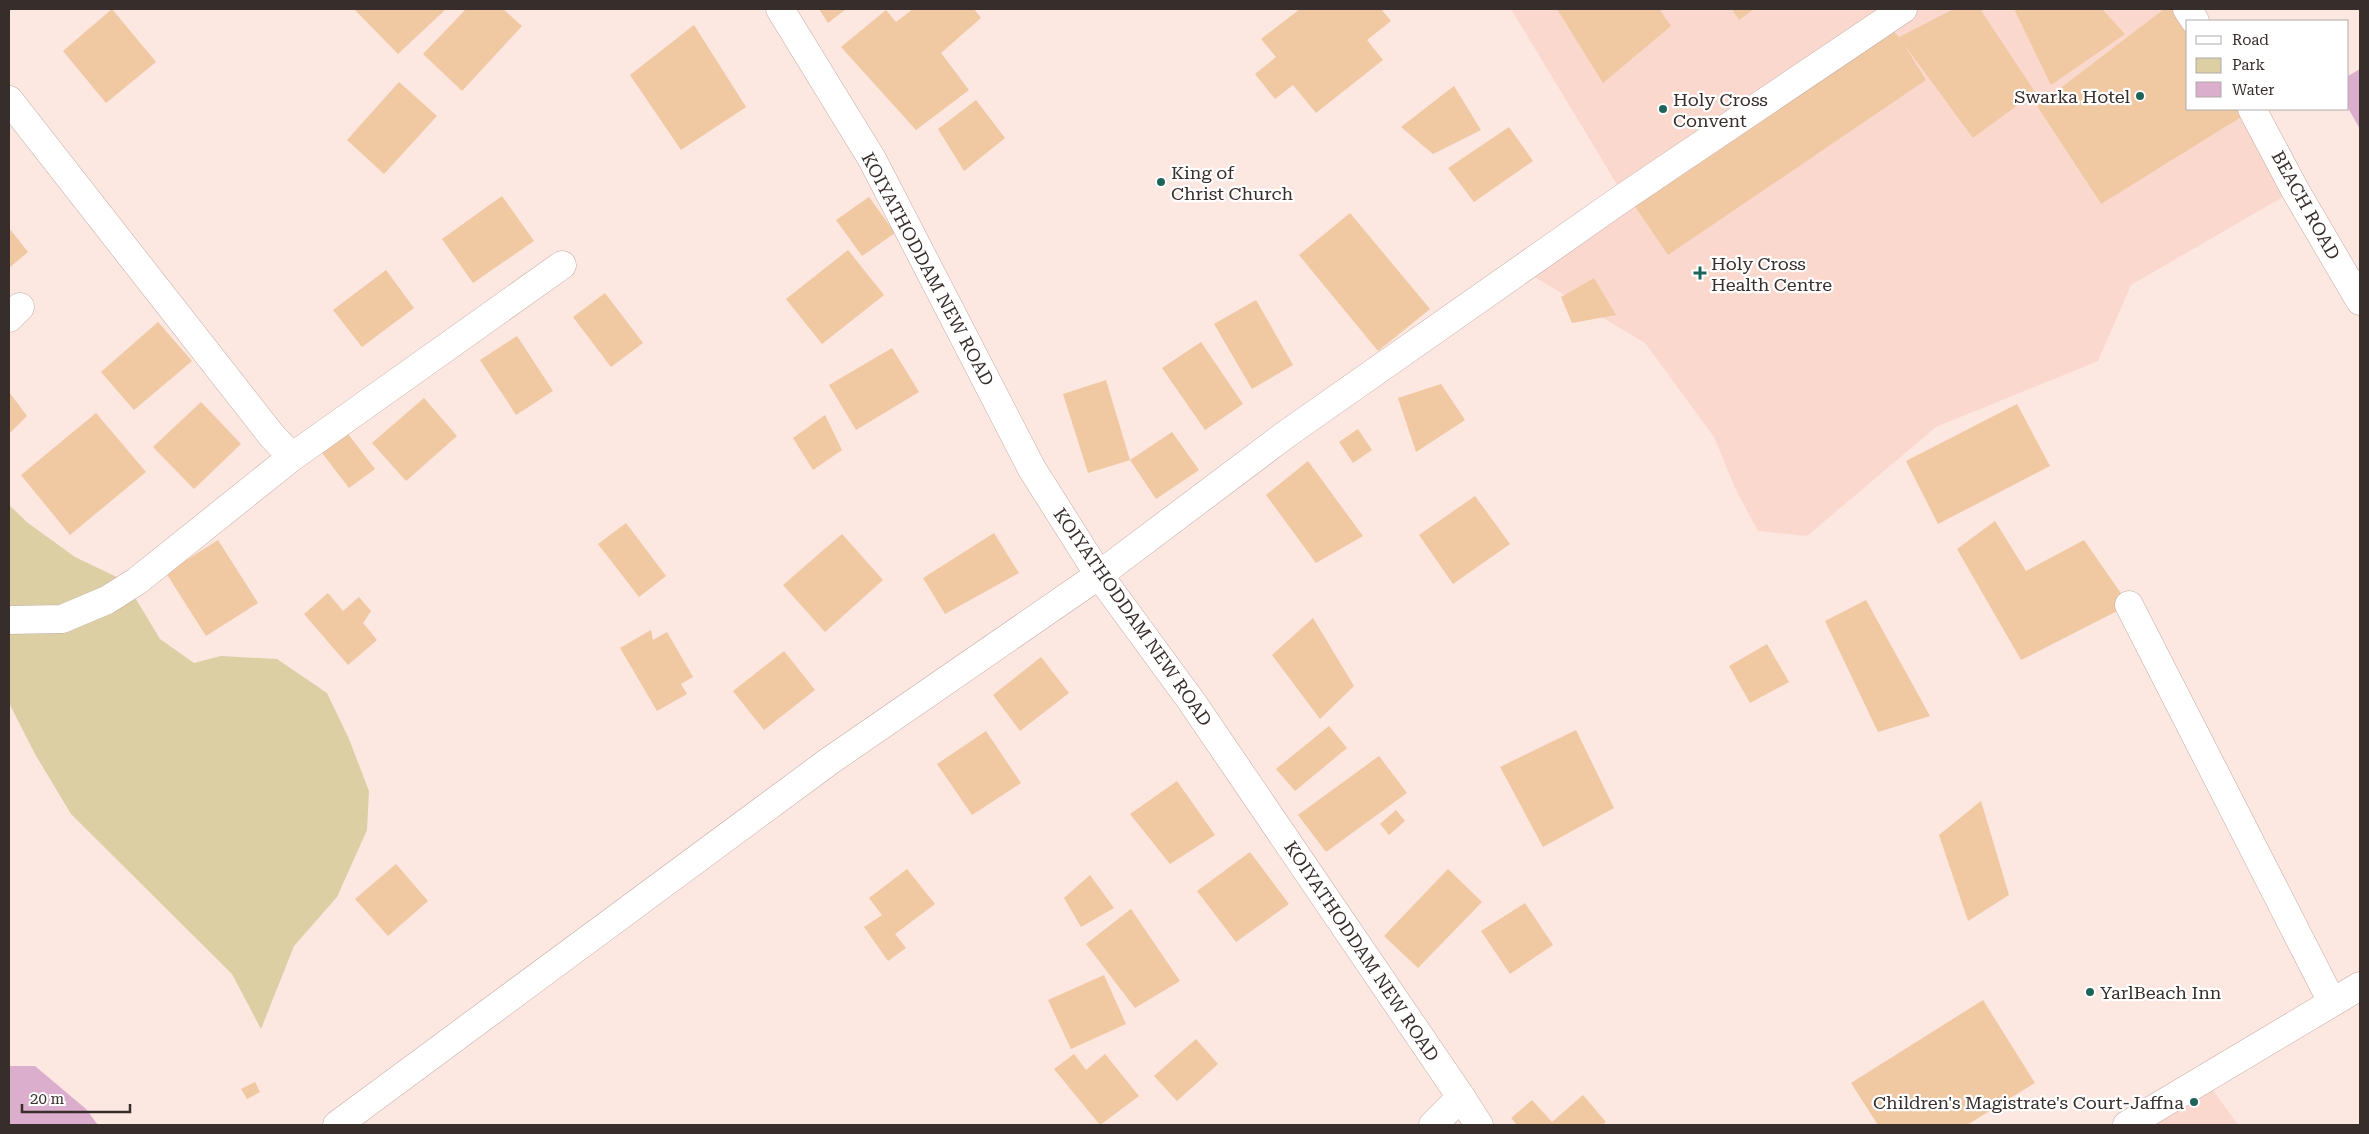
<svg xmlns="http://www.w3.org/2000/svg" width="2369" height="1134" viewBox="0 0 2369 1134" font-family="'Roboto Serif',serif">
	<rect width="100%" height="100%" fill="#fde7e1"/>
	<!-- built -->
	<g fill="#fbd8ce">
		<polygon points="1511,9 2164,9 2037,106 2100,203 2253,109 2295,190 2131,285 2098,361 1936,427 1807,536 1758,531 1736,490 1714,437 1645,343 1521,269 1624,196"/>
		<polygon points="2205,1079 2238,1125 2127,1125"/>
	</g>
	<!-- green -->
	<polygon fill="#dccfa4" points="9,505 28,523 75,557 125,581 160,639 194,663 221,656 277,659 327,693 349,739 369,791 367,830 337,897 294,946 261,1029 232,974 71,814 35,754 9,703"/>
	<!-- water -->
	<g fill="#dcaecd">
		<polygon points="2360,69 2360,129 2348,108 2348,76"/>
		<polygon points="9,1066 35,1066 86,1109 98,1125 9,1125"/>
	</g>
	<!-- building -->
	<g fill="#f0c8a2">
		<polygon points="112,9 156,62 106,103 63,51"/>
		<polygon points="354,9 446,9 398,54"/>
		<polygon points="466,9 503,9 522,26 462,91 423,54"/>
		<polygon points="819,9 846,9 828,23"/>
		<polygon points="913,9 974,9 981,18 941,53 969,90 916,130 841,47 886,10 896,22"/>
		<polygon points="1300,9 1381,9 1391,21 1367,40 1383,60 1316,113 1293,85 1275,99 1255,74 1276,57 1261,39"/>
		<polygon points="1557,9 1659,9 1671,26 1603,83"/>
		<polygon points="1732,9 1754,9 1739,20"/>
		<polygon points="1954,9 1980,9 2035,92 1973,138 1903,43 1926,80 1668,255 1630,199 1886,23 1899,37"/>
		<polygon points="2014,9 2102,9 2125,34 2051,85"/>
		<polygon points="2164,9 2187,9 2188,109 2254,109 2101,204 2037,106"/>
		<polygon points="694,25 746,107 681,150 630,75"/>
		<polygon points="399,82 437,116 384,174 347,140"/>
		<polygon points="1454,86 1481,130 1433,154 1401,127"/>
		<polygon points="976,100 1005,138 964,171 938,129"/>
		<polygon points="1509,127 1533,161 1474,202 1448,168"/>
		<polygon points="502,196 534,241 473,283 442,239"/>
		<polygon points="869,197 895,233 862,256 836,220"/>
		<polygon points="1350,213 1430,309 1378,351 1299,255"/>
		<polygon points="9,228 28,252 9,268"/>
		<polygon points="848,250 884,295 822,344 786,299"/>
		<polygon points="386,270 414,308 362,347 333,310"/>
		<polygon points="1594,278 1616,315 1572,323 1561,297"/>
		<polygon points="605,293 643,343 611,367 573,317"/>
		<polygon points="1256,300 1293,365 1252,389 1214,324"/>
		<polygon points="158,322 192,361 134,410 101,372"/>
		<polygon points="517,336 553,391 516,415 480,360"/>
		<polygon points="1201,342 1243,404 1205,430 1162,368"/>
		<polygon points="892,348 919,392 856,430 829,385"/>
		<polygon points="1106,380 1130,460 1088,473 1063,394"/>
		<polygon points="1441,384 1465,420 1416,452 1398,398"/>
		<polygon points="9,392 27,416 9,434"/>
		<polygon points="424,398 457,436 406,481 372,443"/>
		<polygon points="201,402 241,444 194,489 153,447"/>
		<polygon points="2017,404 2050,466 1938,524 1906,461"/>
		<polygon points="96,413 146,472 70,535 21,475"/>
		<polygon points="825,415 842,450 813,470 793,438"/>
		<polygon points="1358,429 1372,450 1353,463 1339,442"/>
		<polygon points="1172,432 1199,470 1156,499 1130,460"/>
		<polygon points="348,434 375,469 349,488 322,453"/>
		<polygon points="1308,461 1363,536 1316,563 1266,495"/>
		<polygon points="1475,496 1510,544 1453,584 1419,535"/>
		<polygon points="1995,521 2026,571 2084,540 2129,605 2021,660 1957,549"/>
		<polygon points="626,523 666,576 639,597 598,544"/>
		<polygon points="994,533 1019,573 945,614 923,578"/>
		<polygon points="842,534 883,580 825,632 783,585"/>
		<polygon points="218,540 258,603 206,636 166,573"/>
		<polygon points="328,593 343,611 359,597 371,611 363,623 377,640 348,665 304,614"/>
		<polygon points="1866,600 1930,716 1878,732 1825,621"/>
		<polygon points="1313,618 1354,686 1320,719 1272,655"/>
		<polygon points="651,630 653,640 667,632 693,677 681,684 687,694 657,711 620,648"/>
		<polygon points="1767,644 1789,682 1750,703 1729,666"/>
		<polygon points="784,651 815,690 764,730 733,691"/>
		<polygon points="1041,657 1069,693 1020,731 993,695"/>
		<polygon points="1329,726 1347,748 1295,791 1276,769"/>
		<polygon points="1576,730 1614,808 1543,847 1500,767"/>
		<polygon points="986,731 1021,783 972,815 937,764"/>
		<polygon points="1379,756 1407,793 1326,852 1298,815"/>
		<polygon points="1177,781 1215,835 1170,864 1130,814"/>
		<polygon points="1981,801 2009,895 1968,921 1939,835"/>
		<polygon points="1396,810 1405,821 1389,835 1380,824"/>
		<polygon points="1250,852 1289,904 1236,942 1197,891"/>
		<polygon points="396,864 428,901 388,936 355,899"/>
		<polygon points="907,869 935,904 895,934 906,948 888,961 864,927 882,915 869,898"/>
		<polygon points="1448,869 1482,902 1418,968 1384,936"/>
		<polygon points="1090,875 1114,908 1081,927 1064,898"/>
		<polygon points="1525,903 1553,945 1510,974 1481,931"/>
		<polygon points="1131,909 1180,981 1135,1008 1086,944"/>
		<polygon points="1104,975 1126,1024 1071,1049 1048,1000"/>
		<polygon points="1983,1000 2035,1083 1967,1125 1878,1125 1851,1083"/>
		<polygon points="1196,1039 1218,1064 1177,1101 1154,1076"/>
		<polygon points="1074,1054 1086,1070 1105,1054 1139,1096 1100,1125 1054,1069"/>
		<polygon points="255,1082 260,1092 247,1099 241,1089"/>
		<polygon points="1583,1095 1606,1122 1602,1125 1517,1125 1511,1118 1532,1100 1552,1122"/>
	</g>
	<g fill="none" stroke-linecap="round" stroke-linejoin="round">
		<defs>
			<g id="street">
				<polyline points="780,9 872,159 1032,469 1099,575 1192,702 1461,1097 1479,1125"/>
				<polyline points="9,100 272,436 292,457"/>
				<polyline points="9,318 20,307"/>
				<polyline points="2129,605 2332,1002"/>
				<polyline points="9,620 62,619 107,600 137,581 292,457 562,265"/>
				<polyline points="337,1125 828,762 1099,575 1285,435 1624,197 1903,9"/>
				<polyline points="1433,1125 1461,1097"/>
			</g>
			<g id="secondary">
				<polyline points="2187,9 2195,21"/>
				<polyline points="2252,109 2295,190 2360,301"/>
				<polyline points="2127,1125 2360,986"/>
			</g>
		</defs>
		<!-- street casing -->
		<use href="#street" stroke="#c3aaa3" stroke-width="29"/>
		<!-- secondary casing -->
		<use href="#secondary" stroke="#c3aaa3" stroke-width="29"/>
		<!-- street -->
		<use href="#street" stroke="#fff" stroke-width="28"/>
		<!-- secondary -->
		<use href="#secondary" stroke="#fff" stroke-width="28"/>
	</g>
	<!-- markers -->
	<g fill="#1e6559" stroke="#fff" stroke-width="2">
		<circle cx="2140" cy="96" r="5"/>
		<circle cx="1663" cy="109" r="5"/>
		<circle cx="1161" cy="182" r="5"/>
		<path d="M1697.5 265.5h5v5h5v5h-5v5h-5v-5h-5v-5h5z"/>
		<circle cx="2090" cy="992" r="5"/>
		<circle cx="2194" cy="1102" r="5"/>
	</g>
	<g text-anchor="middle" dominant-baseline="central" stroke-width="4.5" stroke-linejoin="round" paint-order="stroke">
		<!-- poi labels -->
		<g font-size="18" fill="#372d2a" stroke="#fff" text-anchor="start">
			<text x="2130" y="96" text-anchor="end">Swarka Hotel</text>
			<text x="1673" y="99">Holy Cross<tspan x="1673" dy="21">Convent</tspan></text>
			<text x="1171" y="172">King of<tspan x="1171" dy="21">Christ Church</tspan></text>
			<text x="1711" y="263">Holy Cross<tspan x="1711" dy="21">Health Centre</tspan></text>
			<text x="2100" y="992">YarlBeach Inn</text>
			<text x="2184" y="1102" text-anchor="end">Children's Magistrate's Court-Jaffna</text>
		</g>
		<!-- street labels -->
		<g font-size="18" fill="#372d2a" stroke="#fff">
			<text transform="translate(2306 205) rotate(61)">BEACH ROAD</text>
			<text transform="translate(928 269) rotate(62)">KOIYATHODDAM NEW ROAD</text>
			<text transform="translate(1133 617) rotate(55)">KOIYATHODDAM NEW ROAD</text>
			<text transform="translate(1362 951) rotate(56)">KOIYATHODDAM NEW ROAD</text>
		</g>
	</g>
	<!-- border -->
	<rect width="2369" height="1134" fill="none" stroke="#372d2a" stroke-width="20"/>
	<!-- legend -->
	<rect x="2186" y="20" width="162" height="90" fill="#ffffff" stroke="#afabaa"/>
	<rect x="2196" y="36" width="25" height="8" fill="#ffffff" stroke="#afabaa"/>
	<text x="2232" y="45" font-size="15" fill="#372d2a">Road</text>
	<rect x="2196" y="58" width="25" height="15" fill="#dccfa4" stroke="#afabaa"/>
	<text x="2232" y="70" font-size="15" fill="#372d2a">Park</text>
	<rect x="2196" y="82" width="25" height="15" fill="#dcaecd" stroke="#afabaa"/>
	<text x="2232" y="95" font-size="15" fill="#372d2a">Water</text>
	<!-- scale -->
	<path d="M22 1104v8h108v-8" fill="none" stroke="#372d2a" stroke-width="2.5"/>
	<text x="30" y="1104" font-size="15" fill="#372d2a" stroke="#ffffff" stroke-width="4" paint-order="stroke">20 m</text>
</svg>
